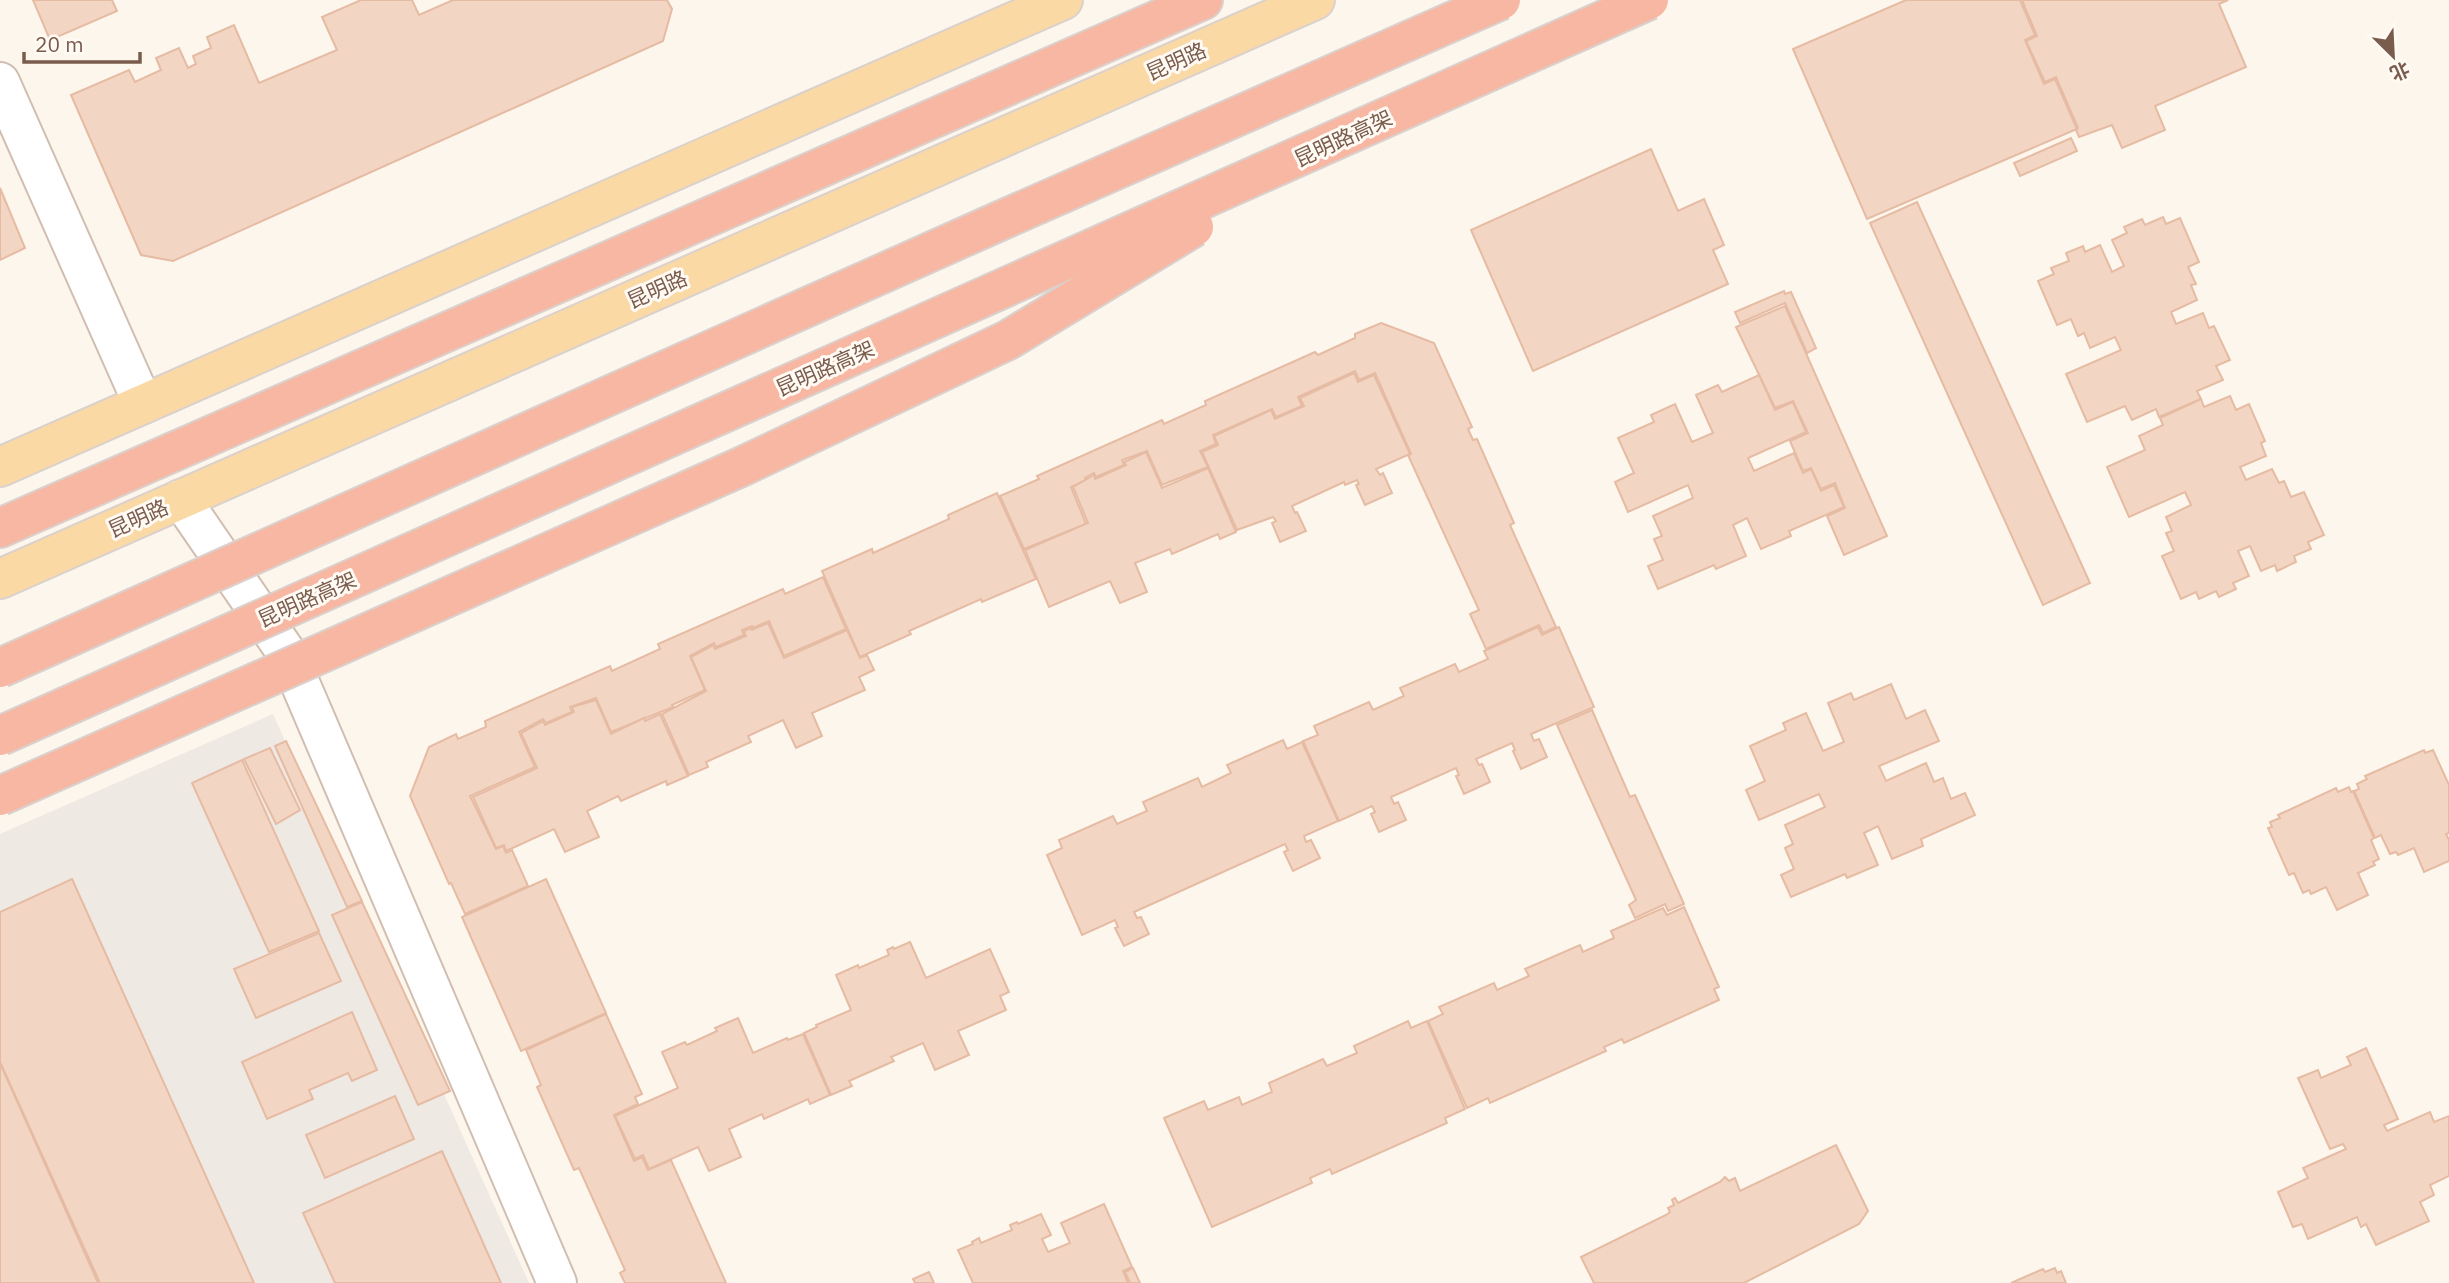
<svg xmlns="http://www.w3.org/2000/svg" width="2449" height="1283" viewBox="0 0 2449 1283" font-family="'IBM Plex Sans','Noto Sans SC',sans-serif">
	<rect width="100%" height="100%" fill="#fdf6ec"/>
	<!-- industrial -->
	<polygon fill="#efe9e4" points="273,714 529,1283 0,1283 0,834"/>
	<!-- building -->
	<g fill="#f3d5c3" stroke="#e6bba3" stroke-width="2">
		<polygon points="33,0 112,0 117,11 50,40"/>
		<polygon points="361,0 412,0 419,15 453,0 667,0 672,9 663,41 173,261 141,255 71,95 129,70 135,82 161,70 156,58 179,48 188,68 196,64 193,56 211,48 207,37 234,25 259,83 337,50 322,17"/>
		<polygon points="1906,0 2020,0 2035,35 2025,40 2044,84 2055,79 2077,129 1867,219 1793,49"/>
		<polygon points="2022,0 2228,0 2219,4 2246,67 2155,106 2165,130 2122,148 2112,125 2079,137 2076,130 2078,128 2056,77 2045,82 2026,41 2037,36"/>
		<polygon points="2071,138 2077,151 2020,176 2014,163"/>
		<polygon points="1651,149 1678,211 1704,199 1724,245 1713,250 1728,284 1533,371 1471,230"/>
		<polygon points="0,188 25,248 0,260"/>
		<polygon points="1917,202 2090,583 2043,605 1870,223"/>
		<polygon points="2163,217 2166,224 2180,218 2199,262 2188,267 2196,284 2191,285 2197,300 2171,312 2176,324 2203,313 2209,328 2214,326 2230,360 2216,366 2223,380 2197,391 2201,399 2159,417 2156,409 2132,420 2125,406 2087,422 2066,374 2121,350 2115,337 2090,348 2084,333 2078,336 2071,319 2057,325 2038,281 2054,274 2051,268 2069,261 2066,253 2083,246 2085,252 2100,245 2112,272 2124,266 2112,240 2127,233 2124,227 2142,219 2145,225"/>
		<polygon points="1784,291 1785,294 1791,292 1816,348 1807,353 1785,303 1740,323 1735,312"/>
		<polygon points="1785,306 1887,536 1844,555 1827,516 1845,508 1835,483 1821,489 1811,468 1803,471 1790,441 1808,433 1793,401 1775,408 1736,327"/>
		<polygon points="1381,323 1434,343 1472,427 1468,429 1473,440 1477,439 1514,523 1510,525 1556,627 1543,633 1539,625 1486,649 1470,614 1479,610 1408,455 1411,454 1375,373 1359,380 1355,371 1298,397 1302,406 1276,417 1272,409 1213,435 1216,444 1200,451 1208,467 1169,482 1162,485 1147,451 1122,460 1124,465 1096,477 1094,473 1085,478 1086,480 1071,487 1086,524 1024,549 1000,496 1039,479 1037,476 1162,420 1164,424 1206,405 1205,401 1315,352 1318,355 1355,338 1355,334"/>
		<polygon points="1354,373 1358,382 1374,375 1410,454 1376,469 1380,475 1383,473 1392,493 1365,505 1356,485 1359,484 1357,480 1345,485 1344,482 1292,506 1295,513 1297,512 1306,531 1280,542 1272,523 1276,521 1273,517 1237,530 1202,452 1218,445 1214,436 1271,410 1275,419 1304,406 1300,398"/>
		<polygon points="1759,375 1775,410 1793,402 1806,432 1748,458 1754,471 1794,453 1803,473 1811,469 1821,491 1834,485 1844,507 1789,531 1791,536 1761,549 1747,518 1733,525 1746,556 1716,569 1714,565 1658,589 1648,566 1663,560 1654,539 1662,536 1653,516 1693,498 1688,485 1628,512 1615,482 1634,473 1618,438 1654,422 1651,415 1675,404 1692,442 1713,433 1696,395 1718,385 1722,392"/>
		<polygon points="2230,396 2236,410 2249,404 2265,441 2261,443 2266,456 2240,467 2246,480 2272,469 2279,483 2284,481 2291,497 2304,492 2324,535 2308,542 2311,549 2294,556 2296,562 2277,571 2275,565 2261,571 2250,546 2238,551 2249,576 2233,583 2236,589 2219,597 2216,591 2199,599 2196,592 2181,599 2162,556 2174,551 2166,533 2172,531 2166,517 2191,505 2185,492 2129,517 2107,467 2145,450 2139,436 2163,425 2160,418 2201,399 2204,407"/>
		<polygon points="1146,452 1162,488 1208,468 1236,532 1220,539 1218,534 1172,554 1170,549 1135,563 1147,592 1120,603 1110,581 1049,607 1025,550 1088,523 1073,487 1094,475 1095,479 1126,465 1124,462"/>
		<polygon points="997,493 1036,579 982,602 981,599 909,631 911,634 860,657 822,571 872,549 873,553 949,519 948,515"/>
		<polygon points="823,577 846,629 784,656 769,621 753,628 752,626 742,630 744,635 716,647 714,643 690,656 705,690 672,705 673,707 611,732 596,698 570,707 572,712 546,723 543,719 519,732 535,767 470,796 496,849 503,846 506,853 512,850 528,886 465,914 451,883 449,884 410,796 429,747 456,734 458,739 486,727 485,721 610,666 612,671 660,649 658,644 783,589 785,594"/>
		<polygon points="768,623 784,658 847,630 860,658 867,655 874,670 859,677 865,690 812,713 822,736 796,748 783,720 748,736 751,742 706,762 708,767 689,775 662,714 706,691 691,657 713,645 715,649 746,636 744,631 751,628 752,630"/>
		<polygon points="1538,627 1542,635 1559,627 1594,707 1531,734 1534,741 1539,739 1547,757 1521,769 1513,751 1515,750 1512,743 1476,759 1479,765 1482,764 1490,782 1464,794 1456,776 1459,775 1456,768 1391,797 1394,804 1398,802 1406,820 1379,832 1371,814 1375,812 1372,806 1339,821 1303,741 1318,735 1314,726 1369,702 1373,710 1404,696 1400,688 1455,664 1459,672 1488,659 1484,651"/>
		<polygon points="1891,684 1906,719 1925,710 1939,741 1879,766 1886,781 1926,763 1934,782 1943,778 1951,799 1965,793 1975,815 1921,839 1923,846 1892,859 1878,826 1864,833 1878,865 1847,878 1845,874 1791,897 1781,875 1794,869 1785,848 1793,844 1785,825 1825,807 1819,794 1759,820 1746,790 1765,781 1750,746 1786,730 1783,723 1806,713 1823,751 1844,742 1828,703 1851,693 1854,700"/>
		<polygon points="596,700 611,734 644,718 645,721 660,714 688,776 667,785 666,781 621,801 618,796 587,811 599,837 565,852 554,829 506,851 504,845 496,848 473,797 537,768 521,733 543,721 545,725 574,712 572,707"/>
		<polygon points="1592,710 1630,797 1635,795 1684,904 1668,911 1665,904 1635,918 1629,905 1636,900 1557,725"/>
		<polygon points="1283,740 1287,749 1302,742 1338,821 1304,836 1306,842 1311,840 1320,858 1293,871 1284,852 1288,850 1285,844 1134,912 1137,918 1141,917 1149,934 1124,946 1115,928 1118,927 1115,920 1082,935 1047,855 1062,848 1059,840 1113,816 1117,824 1147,811 1143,802 1198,778 1202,787 1231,773 1227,765"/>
		<polygon points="286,741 362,901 347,907 275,746"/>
		<polygon points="270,748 300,810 276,824 244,759"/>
		<polygon points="2424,750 2425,753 2433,750 2449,785 2449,833 2446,834 2449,840 2449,861 2424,872 2414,848 2398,855 2396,852 2390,854 2381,835 2375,838 2354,791 2359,789 2357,784 2367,779 2365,776"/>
		<polygon points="242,760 319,931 269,952 192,783"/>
		<polygon points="2349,787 2351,792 2353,791 2374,838 2371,840 2379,859 2373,862 2375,865 2358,873 2368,895 2337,910 2326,887 2311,894 2309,890 2303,893 2294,873 2289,875 2268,828 2272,827 2270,822 2280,818 2278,815 2336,788 2338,792"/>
		<polygon points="72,879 254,1283 100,1283 0,1062 0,912"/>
		<polygon points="546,879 606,1013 521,1051 462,917"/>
		<polygon points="362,902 450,1091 418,1105 332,915"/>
		<polygon points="1684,907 1719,987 1714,989 1719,1000 1624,1043 1622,1039 1604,1047 1606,1051 1490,1103 1488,1098 1467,1108 1428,1021 1443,1014 1439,1007 1494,983 1497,990 1529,976 1525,969 1580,945 1583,952 1614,938 1611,931 1663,908 1667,915"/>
		<polygon points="319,933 341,981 256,1018 234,969"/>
		<polygon points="910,942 926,978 990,949 1009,992 1000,996 1006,1010 958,1031 969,1055 935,1070 923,1043 891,1057 894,1061 849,1081 852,1086 831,1095 804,1033 817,1027 816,1025 851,1010 836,975 858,965 859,968 889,955 887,950 893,947 894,949"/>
		<polygon points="352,1012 377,1070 352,1081 348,1073 309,1090 313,1099 267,1119 242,1062"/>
		<polygon points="606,1014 642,1094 635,1097 638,1104 614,1115 634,1161 642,1157 648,1170 671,1160 726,1283 625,1283 620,1273 625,1270 579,1168 574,1170 537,1087 541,1085 526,1050"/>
		<polygon points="738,1018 753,1053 787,1038 788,1040 803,1034 830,1095 810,1104 808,1099 764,1119 762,1114 729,1129 741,1157 709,1171 698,1147 649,1169 643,1155 635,1159 615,1116 678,1088 662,1052 685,1042 687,1045 717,1031 715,1028"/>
		<polygon points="1408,1021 1411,1028 1427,1021 1465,1109 1445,1118 1447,1123 1332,1174 1330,1169 1310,1178 1312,1183 1212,1227 1164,1118 1204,1101 1208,1110 1239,1097 1242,1105 1272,1092 1269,1083 1323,1059 1327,1066 1357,1053 1354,1046"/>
		<polygon points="2366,1048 2398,1119 2384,1125 2387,1131 2430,1112 2434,1122 2449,1116 2449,1176 2430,1185 2434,1195 2420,1202 2429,1221 2376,1245 2366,1224 2361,1227 2357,1217 2308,1239 2302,1224 2293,1227 2278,1192 2308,1178 2303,1168 2346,1149 2343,1144 2330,1149 2298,1078 2318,1070 2321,1078 2351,1065 2347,1057"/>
		<polygon points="0,1063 98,1283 0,1283"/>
		<polygon points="395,1096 414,1139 325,1178 306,1135"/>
		<polygon points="1836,1145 1868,1211 1859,1224 1744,1283 1594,1283 1581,1257 1666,1215 1670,1212 1668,1208 1674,1205 1672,1200 1675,1198 1678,1203 1720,1182 1725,1177 1729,1181 1735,1178 1740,1191"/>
		<polygon points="442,1151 501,1283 335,1283 303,1213"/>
		<polygon points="1104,1204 1132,1267 1123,1271 1128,1283 973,1283 958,1250 973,1244 972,1242 979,1238 981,1243 1012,1230 1010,1225 1017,1222 1018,1224 1041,1214 1051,1235 1042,1239 1048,1252 1070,1243 1061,1223"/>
		<polygon points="1133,1268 1140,1283 1130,1283 1125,1272"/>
		<polygon points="2055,1268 2057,1273 2061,1271 2066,1283 2011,1283 2043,1269 2045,1272"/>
		<polygon points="929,1272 934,1283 915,1283 913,1279"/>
	</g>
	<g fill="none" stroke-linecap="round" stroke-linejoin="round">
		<defs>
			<g id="minor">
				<polyline points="0,82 143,404"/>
				<polyline points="181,499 288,655 557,1283"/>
			</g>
			<g id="major">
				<polyline points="0,467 1063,0"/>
				<polyline points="0,579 1315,0"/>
			</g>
			<polyline id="highway" points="0,528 1203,0"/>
		</defs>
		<!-- minor casing -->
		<use href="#minor" stroke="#d1beb0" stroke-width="42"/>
		<!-- major casing -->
		<use href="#major" stroke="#dad1cd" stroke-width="42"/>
		<!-- highway casing -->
		<use href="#highway" stroke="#dad1cd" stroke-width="42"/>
		<!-- minor -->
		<use href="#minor" stroke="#fff" stroke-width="38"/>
		<!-- major -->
		<use href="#major" stroke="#fbd9a5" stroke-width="38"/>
		<!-- highway -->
		<use href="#highway" stroke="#f7b7a3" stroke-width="38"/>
		<defs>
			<g id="highway-bridge">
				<polyline points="0,668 1002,220 1501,0"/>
				<polyline points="0,736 1649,0"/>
				<polyline points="0,796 743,466 1008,340 1194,227"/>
			</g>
		</defs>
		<!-- highway-bridge casing -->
		<use href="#highway-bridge" stroke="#dad1cd" stroke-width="42" stroke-linecap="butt"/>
		<!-- highway-bridge -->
		<use href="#highway-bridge" stroke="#f7b7a3" stroke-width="38"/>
	</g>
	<g text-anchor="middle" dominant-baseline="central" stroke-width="6" stroke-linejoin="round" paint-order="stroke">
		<!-- street labels -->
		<g font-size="21" fill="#7a5c4d" stroke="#fffaf3">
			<text transform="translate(1176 61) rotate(-24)">昆明路</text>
			<text transform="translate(1343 138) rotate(-25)">昆明路高架</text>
			<text transform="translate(657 289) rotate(-24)">昆明路</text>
			<text transform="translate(825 368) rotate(-24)">昆明路高架</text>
			<text transform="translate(138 518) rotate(-24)">昆明路</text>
			<text transform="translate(307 599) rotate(-24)">昆明路高架</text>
		</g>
	</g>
	<!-- north arrow -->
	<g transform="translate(2393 56) rotate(156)" stroke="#fffaf3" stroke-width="5" paint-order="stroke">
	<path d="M0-5L12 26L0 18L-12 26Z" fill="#7a5c4d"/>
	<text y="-10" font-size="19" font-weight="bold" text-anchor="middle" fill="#7a5c4d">北</text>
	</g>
	<!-- scale -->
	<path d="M24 52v10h116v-10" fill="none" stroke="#7a5c4d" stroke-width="3.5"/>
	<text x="35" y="52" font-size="21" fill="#7a5c4d" stroke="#fffaf3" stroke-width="5" paint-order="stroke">20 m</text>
</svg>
